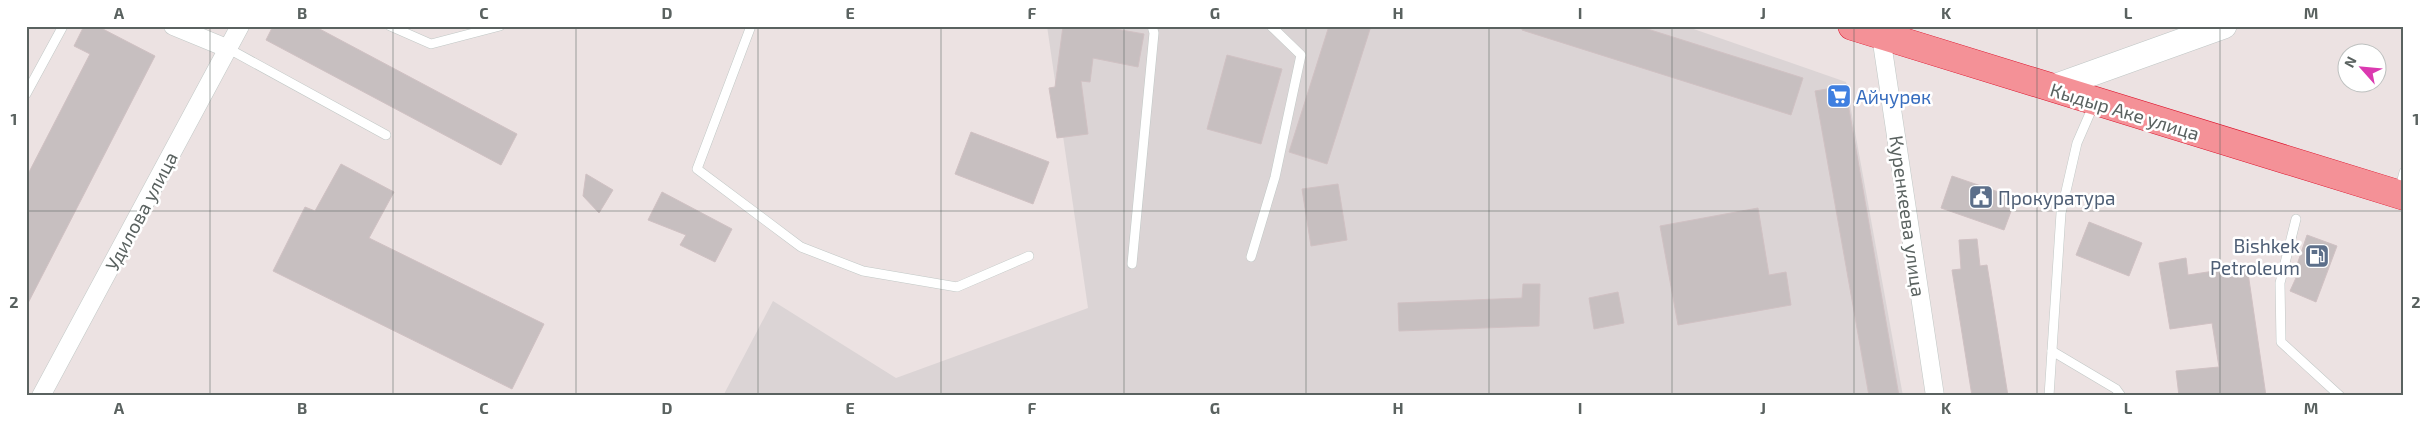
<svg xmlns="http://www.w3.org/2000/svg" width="2430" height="422" viewBox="0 0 2430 422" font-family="'Exo 2',sans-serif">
	<rect width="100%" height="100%" fill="#ece2e2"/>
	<!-- industrial -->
	<polygon fill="#dbd4d5" points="1047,26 1685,26 1846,82 1903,396 723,396 773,301 896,378 1088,308"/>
	<!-- building -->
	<g fill="#c7bfc0" stroke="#d0c1c3">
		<polygon points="84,26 97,26 155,56 26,307 26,178 90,54 74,46"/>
		<polygon points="273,26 314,26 517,134 501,165 266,40"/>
		<polygon points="1063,26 1099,26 1144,34 1138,67 1093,58 1090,82 1081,81 1088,134 1057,138 1049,88 1055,87"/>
		<polygon points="1329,26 1371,26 1327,164 1289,152"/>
		<polygon points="1522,26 1638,26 1803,78 1791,115 1522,30"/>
		<polygon points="1227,55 1282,69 1261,144 1207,129"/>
		<polygon points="1845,86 1899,396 1869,396 1815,91"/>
		<polygon points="971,132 1049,162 1033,204 955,174"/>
		<polygon points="341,164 394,192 369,238 544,324 512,389 273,271 305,207 315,211"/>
		<polygon points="586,174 613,190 599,213 583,196"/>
		<polygon points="1952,176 2016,198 2004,230 1941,208"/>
		<polygon points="1338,184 1347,240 1311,246 1302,189"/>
		<polygon points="662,192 732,229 715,262 680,245 686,235 648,220"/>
		<polygon points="1758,208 1769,275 1786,272 1791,305 1678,325 1660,226"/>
		<polygon points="2089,222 2142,243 2129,276 2076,255"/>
		<polygon points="2307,235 2337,246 2316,302 2290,291 2300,269 2296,268"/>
		<polygon points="1977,239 1980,266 1987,265 2008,396 1972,396 1952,270 1961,269 1959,240"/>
		<polygon points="2186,258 2188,275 2247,266 2266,396 2179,396 2176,371 2219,367 2212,323 2170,329 2159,263"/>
		<polygon points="1523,284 1540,284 1539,326 1399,331 1398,303 1522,298"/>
		<polygon points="1618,292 1624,323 1594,329 1589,298"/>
	</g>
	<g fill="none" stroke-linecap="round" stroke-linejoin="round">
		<defs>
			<g id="lane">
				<polyline points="390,26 431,44 500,26"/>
				<polyline points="751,26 697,169 801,247 863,271 957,287 1029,256"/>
				<polyline points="229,49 386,135"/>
				<polyline points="26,94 63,26"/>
				<polyline points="2399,192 2404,172"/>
				<polyline points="2296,219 2280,283 2281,342 2340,396"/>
				<polyline points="1251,257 1275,177 1301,55 1271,26"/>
				<polyline points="1132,264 1154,33 1152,26"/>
				<polyline points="2052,351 2116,389 2121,396"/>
				<polyline points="2049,396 2061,213 2077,143 2094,104"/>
			</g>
			<g id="street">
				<polyline points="173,26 229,49"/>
				<polyline points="1881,36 1935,396"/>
				<polyline points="41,396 240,26"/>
			</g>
			<polyline id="secondary" points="2051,88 2224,26"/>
			<polyline id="highway" points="1852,26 2404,196"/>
		</defs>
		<!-- lane casing -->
		<use href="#lane" stroke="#c1c8c6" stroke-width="10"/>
		<!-- street casing -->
		<use href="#street" stroke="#c1c8c6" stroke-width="19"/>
		<!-- secondary casing -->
		<use href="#secondary" stroke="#bfc6c5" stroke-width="26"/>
		<!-- highway casing -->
		<use href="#highway" stroke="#dc122b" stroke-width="29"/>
		<!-- lane -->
		<use href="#lane" stroke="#fff" stroke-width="9"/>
		<!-- street -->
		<use href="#street" stroke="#fff" stroke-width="18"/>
		<!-- secondary -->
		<use href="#secondary" stroke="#fff" stroke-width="25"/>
		<!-- highway -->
		<use href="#highway" stroke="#f49197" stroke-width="28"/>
	</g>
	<!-- grid -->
	<path fill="none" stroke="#5a6260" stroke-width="1" stroke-opacity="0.55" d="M 210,26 L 210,396M 393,26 L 393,396M 576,26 L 576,396M 758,26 L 758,396M 941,26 L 941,396M 1124,26 L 1124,396M 1306,26 L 1306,396M 1489,26 L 1489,396M 1672,26 L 1672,396M 1854,26 L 1854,396M 2037,26 L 2037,396M 2220,26 L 2220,396M 26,211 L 2404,211"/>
	<!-- icons -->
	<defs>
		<symbol id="supermarket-square" viewBox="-11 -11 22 22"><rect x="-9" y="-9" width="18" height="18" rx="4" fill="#3f7fe0" stroke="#fff"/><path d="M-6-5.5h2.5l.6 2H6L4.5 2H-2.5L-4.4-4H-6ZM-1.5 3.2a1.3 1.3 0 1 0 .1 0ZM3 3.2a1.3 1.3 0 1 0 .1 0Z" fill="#fff"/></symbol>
		<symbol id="civic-square" viewBox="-11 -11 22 22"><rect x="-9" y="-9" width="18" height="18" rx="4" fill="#5c6f8a" stroke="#fff"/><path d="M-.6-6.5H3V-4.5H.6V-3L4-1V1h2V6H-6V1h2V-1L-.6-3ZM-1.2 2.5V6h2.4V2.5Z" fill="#fff"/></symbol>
		<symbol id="fuel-square" viewBox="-11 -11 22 22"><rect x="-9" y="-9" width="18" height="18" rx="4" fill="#5c6f8a" stroke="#fff"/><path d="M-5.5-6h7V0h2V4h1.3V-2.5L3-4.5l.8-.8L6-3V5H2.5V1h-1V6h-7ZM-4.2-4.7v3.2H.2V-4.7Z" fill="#fff"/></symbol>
	</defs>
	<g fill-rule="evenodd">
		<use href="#supermarket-square" x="1825" y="82" width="28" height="28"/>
		<use href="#civic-square" x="1967" y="183" width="28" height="28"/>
		<use href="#fuel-square" x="2303" y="242" width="28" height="28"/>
	</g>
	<g text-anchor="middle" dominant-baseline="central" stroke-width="5" stroke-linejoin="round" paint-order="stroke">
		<!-- shop labels -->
		<g font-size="19" fill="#366cbe" stroke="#fff" text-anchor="start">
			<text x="1856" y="96">Айчурөк</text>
		</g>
		<!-- street labels -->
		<g font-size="19" fill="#5a6260" stroke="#fff">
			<text transform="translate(2125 111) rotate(17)">Кыдыр Аке улица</text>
			<text transform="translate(141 211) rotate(-62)">Удилова улица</text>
			<text transform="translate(1908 216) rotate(82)">Куренкеева улица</text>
		</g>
		<!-- service labels -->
		<g font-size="19" fill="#4e5e75" stroke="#fff" text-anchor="start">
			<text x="1998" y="197">Прокуратура</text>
			<text x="2300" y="245" text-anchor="end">Bishkek<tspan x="2300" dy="22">Petroleum</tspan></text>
		</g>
	</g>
	<!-- border -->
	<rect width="2430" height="422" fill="none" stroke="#ffffff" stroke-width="55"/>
	<!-- north arrow -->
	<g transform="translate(2362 68) rotate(297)"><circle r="24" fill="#ffffff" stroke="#bdc0bf"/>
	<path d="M0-4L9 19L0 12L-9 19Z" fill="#db39b0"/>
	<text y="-8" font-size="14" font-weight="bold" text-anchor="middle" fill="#5a6260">N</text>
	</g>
	<rect x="28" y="28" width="2374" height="366" fill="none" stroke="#5a6260" stroke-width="2"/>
	<g font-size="16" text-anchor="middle" font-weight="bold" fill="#5a6260">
		<text x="119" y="19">A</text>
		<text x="302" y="19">B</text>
		<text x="484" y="19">C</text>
		<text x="667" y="19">D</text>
		<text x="850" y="19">E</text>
		<text x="1032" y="19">F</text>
		<text x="1215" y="19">G</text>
		<text x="1398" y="19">H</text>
		<text x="1580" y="19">I</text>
		<text x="1763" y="19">J</text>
		<text x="1946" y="19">K</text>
		<text x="2128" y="19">L</text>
		<text x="2311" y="19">M</text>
		<text x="14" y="125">1</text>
		<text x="2416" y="125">1</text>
		<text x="14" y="308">2</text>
		<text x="2416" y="308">2</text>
		<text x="119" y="414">A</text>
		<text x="302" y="414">B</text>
		<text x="484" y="414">C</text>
		<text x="667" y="414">D</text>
		<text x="850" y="414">E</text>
		<text x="1032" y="414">F</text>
		<text x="1215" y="414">G</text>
		<text x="1398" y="414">H</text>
		<text x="1580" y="414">I</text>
		<text x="1763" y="414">J</text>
		<text x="1946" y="414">K</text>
		<text x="2128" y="414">L</text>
		<text x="2311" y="414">M</text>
	</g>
</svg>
